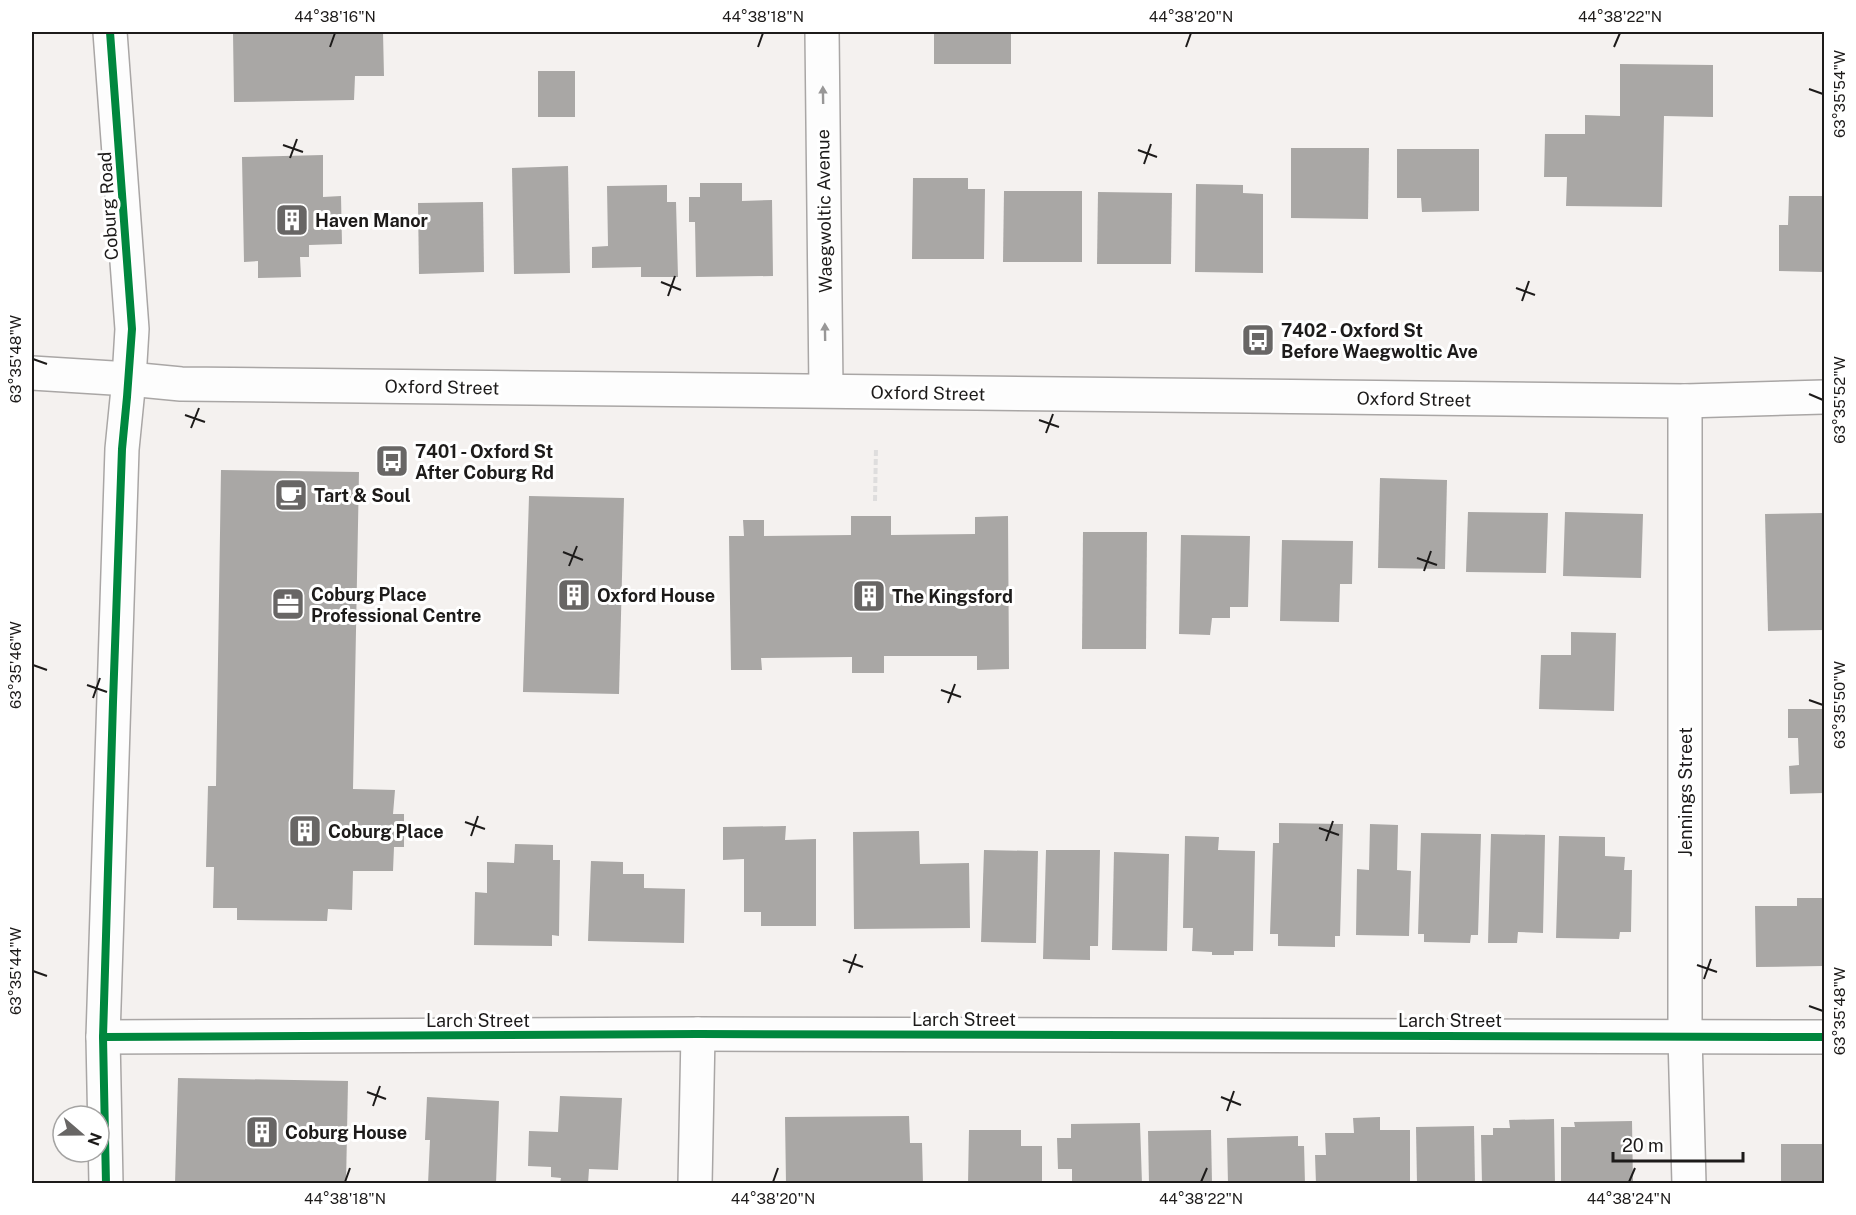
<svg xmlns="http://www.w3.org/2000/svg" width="1856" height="1215" viewBox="0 0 1856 1215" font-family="'Public Sans',sans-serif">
	<rect width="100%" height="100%" fill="#f4f1ef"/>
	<!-- building -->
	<g fill="#a9a7a5">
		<polygon points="276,32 383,32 384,76 355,76 354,100 234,102 233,33 276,33"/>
		<rect x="934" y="32" width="77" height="32"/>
		<polygon points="1620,64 1713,65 1713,117 1664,116 1662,207 1566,206 1567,177 1544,177 1545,134 1585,134 1585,115 1620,116"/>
		<rect x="538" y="71" width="37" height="46"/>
		<polygon points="1291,148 1369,148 1368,219 1291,218"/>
		<polygon points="1397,149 1479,149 1479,211 1422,212 1421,198 1397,198"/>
		<polygon points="323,155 323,197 341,196 342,244 309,245 309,257 300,257 301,277 258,278 258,261 244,262 242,157"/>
		<polygon points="568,166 570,273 514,274 512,168"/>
		<polygon points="913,178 968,178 968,189 985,189 984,259 912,259"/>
		<polygon points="700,183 742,183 742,201 772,200 773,276 696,277 695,222 689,222 689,197 700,197"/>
		<polygon points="1196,184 1243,185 1243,193 1263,194 1263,273 1195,272"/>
		<polygon points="667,185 667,202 676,202 678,277 641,277 641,267 592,268 592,247 608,246 607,186"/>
		<polygon points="1004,191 1082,191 1082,262 1003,262"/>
		<polygon points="1098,192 1172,193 1171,264 1097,264"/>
		<polygon points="1789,196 1824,196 1824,272 1779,271 1779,225 1788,225"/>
		<polygon points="483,202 484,272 419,274 418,203"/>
		<polygon points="221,470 359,472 353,789 395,790 393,814 404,814 404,847 394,847 393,871 353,871 352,910 328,909 327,921 237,920 237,908 213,908 214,867 206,867 208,786 216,786"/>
		<polygon points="1380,478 1447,480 1445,569 1378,568"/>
		<polygon points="529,496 624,498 619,694 523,692"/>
		<polygon points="1468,512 1548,513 1546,573 1466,572"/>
		<polygon points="1565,512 1643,514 1641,578 1563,576"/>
		<polygon points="1824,513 1824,630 1768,631 1765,514"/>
		<polygon points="851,516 891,516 891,535 975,534 975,517 1008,516 1009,669 977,670 977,656 884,656 884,673 852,673 852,657 761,658 762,670 731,670 729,536 744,536 743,520 764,520 764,536 851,535"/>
		<polygon points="1083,532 1147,532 1146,649 1082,649"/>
		<polygon points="1181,535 1250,536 1248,607 1230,607 1230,618 1212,618 1210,635 1179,634"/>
		<polygon points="1282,540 1353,541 1352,584 1340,584 1339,622 1280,621"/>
		<polygon points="1571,632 1616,633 1614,711 1539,709 1541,655 1571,655"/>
		<polygon points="1788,709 1824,709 1824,793 1790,794 1789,766 1799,765 1798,738 1788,738"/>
		<polygon points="1279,823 1343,824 1340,936 1335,936 1335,947 1278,946 1278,934 1270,934 1273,843 1279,843"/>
		<polygon points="1370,824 1398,825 1397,870 1411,871 1409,936 1356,935 1357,869 1369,870"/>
		<polygon points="786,826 785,840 816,839 816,926 761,926 761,912 744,912 744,859 723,860 723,827"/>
		<polygon points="919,831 920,864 969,863 970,928 854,929 853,832"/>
		<polygon points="1421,833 1481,834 1478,935 1471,935 1470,943 1424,942 1424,934 1418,934"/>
		<polygon points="1491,834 1545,835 1543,933 1518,932 1517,943 1488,943"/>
		<polygon points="1185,836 1219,837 1218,850 1255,851 1253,951 1234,951 1234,955 1212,955 1212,952 1192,951 1193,928 1183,928"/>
		<polygon points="1559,836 1605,837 1605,856 1625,857 1624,870 1632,870 1631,932 1620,932 1619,939 1556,938"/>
		<polygon points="515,844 553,845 553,860 560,860 559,936 552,935 552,946 474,945 475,892 487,893 487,862 514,863"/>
		<polygon points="984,850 1038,851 1036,943 981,942"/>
		<polygon points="1046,850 1100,850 1098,946 1090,946 1090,960 1043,959"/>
		<polygon points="1114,852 1169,854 1167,951 1112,950"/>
		<polygon points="591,861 623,862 623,874 644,874 644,888 685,889 684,943 588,941"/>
		<polygon points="1797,898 1823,898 1823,966 1756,967 1755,906 1797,906"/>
		<polygon points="178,1078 348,1081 346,1184 175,1184"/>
		<polygon points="560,1096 622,1098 618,1170 589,1169 588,1184 576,1184 560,1183 561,1178 551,1177 551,1167 528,1166 529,1131 558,1132"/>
		<polygon points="427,1097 499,1101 496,1184 428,1184 430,1140 425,1140"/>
		<polygon points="909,1116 910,1143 922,1143 923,1184 786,1184 785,1117"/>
		<polygon points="1380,1117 1380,1130 1410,1130 1410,1184 1316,1184 1315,1155 1326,1155 1325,1133 1354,1133 1353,1118"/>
		<polygon points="1554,1119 1555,1184 1482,1184 1481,1135 1493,1135 1493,1128 1510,1128 1509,1120"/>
		<polygon points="1632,1121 1633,1184 1561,1184 1561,1127 1575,1127 1574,1122"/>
		<polygon points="1140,1123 1142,1184 1072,1184 1072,1169 1058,1169 1057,1138 1071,1138 1071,1124"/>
		<polygon points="1474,1126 1475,1184 1417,1184 1416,1127"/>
		<polygon points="969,1130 1021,1130 1021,1146 1042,1146 1042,1184 968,1184"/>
		<polygon points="1211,1130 1212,1184 1149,1184 1148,1131"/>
		<polygon points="1298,1136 1298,1146 1304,1146 1305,1184 1228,1184 1227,1138"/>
		<rect x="1781" y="1144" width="43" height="40"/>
	</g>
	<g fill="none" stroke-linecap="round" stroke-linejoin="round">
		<defs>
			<g id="minor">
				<polyline points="110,32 132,329 129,379"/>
				<polyline points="822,32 826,390"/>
				<polyline points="1685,401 1685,1036 1689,1184"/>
				<polyline points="103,1037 698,1034 1824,1037"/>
				<polyline points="695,1184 698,1034"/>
			</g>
			<polyline id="tertiary" points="106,1184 103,1037 122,449 129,379"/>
			<polyline id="secondary" points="32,373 129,379 181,384 1685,401 1824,397"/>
		</defs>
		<!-- minor casing -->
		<use href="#minor" stroke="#a9a6a5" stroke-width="36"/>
		<!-- tertiary casing -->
		<use href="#tertiary" stroke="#a9a6a5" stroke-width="36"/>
		<!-- secondary casing -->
		<use href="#secondary" stroke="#a9a6a5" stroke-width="36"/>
		<!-- path -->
		<polyline stroke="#dedddd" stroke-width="4" stroke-dasharray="6 3" stroke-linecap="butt" points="875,501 876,447"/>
		<!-- minor -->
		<use href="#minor" stroke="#fdfdfd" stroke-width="33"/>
		<!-- tertiary -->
		<use href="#tertiary" stroke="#fdfdfd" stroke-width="33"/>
		<!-- secondary -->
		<use href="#secondary" stroke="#fdfdfd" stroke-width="33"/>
		<defs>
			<g id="cycleway">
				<polyline points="103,1037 698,1034 1824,1037"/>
				<polyline points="106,1184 103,1037 113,702 122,449 127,397 132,329 110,32"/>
			</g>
		</defs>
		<!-- cycleway casing -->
		<use href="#cycleway" stroke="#fff" stroke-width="11"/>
		<!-- cycleway -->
		<use href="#cycleway" stroke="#00873e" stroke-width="8"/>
	</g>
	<!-- one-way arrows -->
	<defs><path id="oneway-solid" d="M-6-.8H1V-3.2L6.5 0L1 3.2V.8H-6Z" transform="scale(1.5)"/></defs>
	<g fill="#989797">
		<use href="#oneway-solid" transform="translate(823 95) rotate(-91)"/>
		<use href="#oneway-solid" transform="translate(825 332) rotate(-91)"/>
	</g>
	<!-- ticks -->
	<path fill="none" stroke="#1d1b1a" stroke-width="2" d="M 330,47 L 335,33M 758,47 L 763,33M 1186,47 L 1191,33M 1614,47 L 1620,33M 1809,89 L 1823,94M 283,145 L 303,152M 1138,150 L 1157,157M 290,158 L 297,139M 1144,164 L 1151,144M 661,282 L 681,290M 1516,288 L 1535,295M 668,296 L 675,276M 1522,301 L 1529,281M 33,359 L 47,364M 1809,394 L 1823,400M 185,415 L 205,422M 1039,420 L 1059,427M 191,428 L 199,408M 1046,433 L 1053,414M 563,552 L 583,560M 1417,558 L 1437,565M 569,566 L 577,546M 1424,571 L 1431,551M 33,665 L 47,670M 87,685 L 107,692M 941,690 L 961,697M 93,698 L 100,678M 1809,700 L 1823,705M 948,703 L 955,684M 465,822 L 485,829M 1319,828 L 1339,835M 471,836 L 478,816M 1326,841 L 1333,821M 843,960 L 863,967M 1697,965 L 1717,972M 33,971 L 47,976M 849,973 L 856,954M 1704,979 L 1711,959M 1809,1006 L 1823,1011M 367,1092 L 386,1099M 1221,1097 L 1241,1105M 373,1106 L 380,1086M 1227,1111 L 1234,1091M 345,1182 L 350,1168M 773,1182 L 778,1168M 1201,1182 L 1207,1168M 1629,1182 L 1635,1168"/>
	<!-- icons -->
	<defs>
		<symbol id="building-square" viewBox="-11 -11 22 22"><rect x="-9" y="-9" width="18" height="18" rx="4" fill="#686665" stroke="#fff"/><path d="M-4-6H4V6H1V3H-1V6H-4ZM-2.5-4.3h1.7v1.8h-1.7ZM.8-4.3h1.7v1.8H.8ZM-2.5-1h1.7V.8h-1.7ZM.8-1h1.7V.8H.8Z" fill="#fff"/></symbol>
		<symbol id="bus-square" viewBox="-11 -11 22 22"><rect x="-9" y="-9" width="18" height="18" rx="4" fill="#686665" stroke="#fff"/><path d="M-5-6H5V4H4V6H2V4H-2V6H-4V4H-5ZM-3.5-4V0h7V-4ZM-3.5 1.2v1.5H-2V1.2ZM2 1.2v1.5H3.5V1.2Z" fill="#fff"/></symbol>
		<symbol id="cafe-square" viewBox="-11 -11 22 22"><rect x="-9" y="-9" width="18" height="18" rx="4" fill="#686665" stroke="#fff"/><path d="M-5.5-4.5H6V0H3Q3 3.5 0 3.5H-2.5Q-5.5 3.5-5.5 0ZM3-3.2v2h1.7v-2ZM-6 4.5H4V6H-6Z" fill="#fff"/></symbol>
		<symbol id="office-square" viewBox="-11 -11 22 22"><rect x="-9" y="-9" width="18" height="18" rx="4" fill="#686665" stroke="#fff"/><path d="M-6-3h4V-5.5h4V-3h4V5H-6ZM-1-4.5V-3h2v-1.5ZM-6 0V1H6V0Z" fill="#fff"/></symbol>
	</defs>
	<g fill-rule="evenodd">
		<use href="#building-square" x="273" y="201" width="38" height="38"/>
		<use href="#bus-square" x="1239" y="321" width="38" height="38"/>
		<use href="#bus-square" x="373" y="442" width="38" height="38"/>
		<use href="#cafe-square" x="272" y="476" width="38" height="38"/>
		<use href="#building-square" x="555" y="576" width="38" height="38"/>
		<use href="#building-square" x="850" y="577" width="38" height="38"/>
		<use href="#office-square" x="269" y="585" width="38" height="38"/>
		<use href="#building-square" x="286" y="812" width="38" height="38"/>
		<use href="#building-square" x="243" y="1113" width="38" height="38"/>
	</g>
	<g text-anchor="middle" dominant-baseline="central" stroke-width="6" stroke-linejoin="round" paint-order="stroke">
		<!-- street labels -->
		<g font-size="18" fill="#1d1b1a" stroke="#fff">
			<text transform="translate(108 206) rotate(-94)">Coburg Road</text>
			<text transform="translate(824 211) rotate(-91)">Waegwoltic Avenue</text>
			<text transform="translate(442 387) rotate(1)">Oxford Street</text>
			<text transform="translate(928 393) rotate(1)">Oxford Street</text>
			<text transform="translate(1414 399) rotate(1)">Oxford Street</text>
			<text transform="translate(1685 792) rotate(-90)">Jennings Street</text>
			<text x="964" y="1019">Larch Street</text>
			<text x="478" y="1020">Larch Street</text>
			<text x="1450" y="1020">Larch Street</text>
		</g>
		<!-- poi labels -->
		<g font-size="18" font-weight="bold" fill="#1d1b1a" stroke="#fff" text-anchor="start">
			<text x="315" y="220">Haven Manor</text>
			<text x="1281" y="330">7402 - Oxford St<tspan x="1281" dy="21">Before Waegwoltic Ave</tspan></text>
			<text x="415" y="451">7401 - Oxford St<tspan x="415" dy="21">After Coburg Rd</tspan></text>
			<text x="314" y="495">Tart &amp; Soul</text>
			<text x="311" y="594">Coburg Place<tspan x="311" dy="21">Professional Centre</tspan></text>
			<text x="597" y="595">Oxford House</text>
			<text x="892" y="596">The Kingsford</text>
			<text x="328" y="831">Coburg Place</text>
			<text x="285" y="1132">Coburg House</text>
		</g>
	</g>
	<!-- border -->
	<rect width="1856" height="1215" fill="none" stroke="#ffffff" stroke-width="66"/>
	<!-- north arrow -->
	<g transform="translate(81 1134) rotate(110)"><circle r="28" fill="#ffffff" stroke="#a5a4a3" stroke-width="1.5"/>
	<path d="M0-4.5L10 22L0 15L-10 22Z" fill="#686665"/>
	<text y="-9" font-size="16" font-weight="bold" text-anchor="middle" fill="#1d1b1a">N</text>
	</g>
	<!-- scale -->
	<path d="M1613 1152v9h130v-9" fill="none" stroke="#1d1b1a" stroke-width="3"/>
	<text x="1622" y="1152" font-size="18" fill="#1d1b1a" stroke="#ffffff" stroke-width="4.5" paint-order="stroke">20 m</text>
	<rect x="33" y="33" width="1790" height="1149" fill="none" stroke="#1d1b1a" stroke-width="2"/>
	<g font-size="15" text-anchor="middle" fill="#1d1b1a">
		<text x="335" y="22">44°38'16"N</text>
		<text x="763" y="22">44°38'18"N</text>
		<text x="1191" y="22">44°38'20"N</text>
		<text x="1620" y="22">44°38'22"N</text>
		<text transform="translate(1840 94) rotate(-90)" y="5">63°35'54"W</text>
		<text transform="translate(16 359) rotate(-90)" y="5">63°35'48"W</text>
		<text transform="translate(1840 400) rotate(-90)" y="5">63°35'52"W</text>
		<text transform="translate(16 665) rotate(-90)" y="5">63°35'46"W</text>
		<text transform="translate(1840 705) rotate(-90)" y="5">63°35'50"W</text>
		<text transform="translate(16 971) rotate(-90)" y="5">63°35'44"W</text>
		<text transform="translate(1840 1011) rotate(-90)" y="5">63°35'48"W</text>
		<text x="345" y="1204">44°38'18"N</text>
		<text x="773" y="1204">44°38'20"N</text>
		<text x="1201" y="1204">44°38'22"N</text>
		<text x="1629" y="1204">44°38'24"N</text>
	</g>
</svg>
